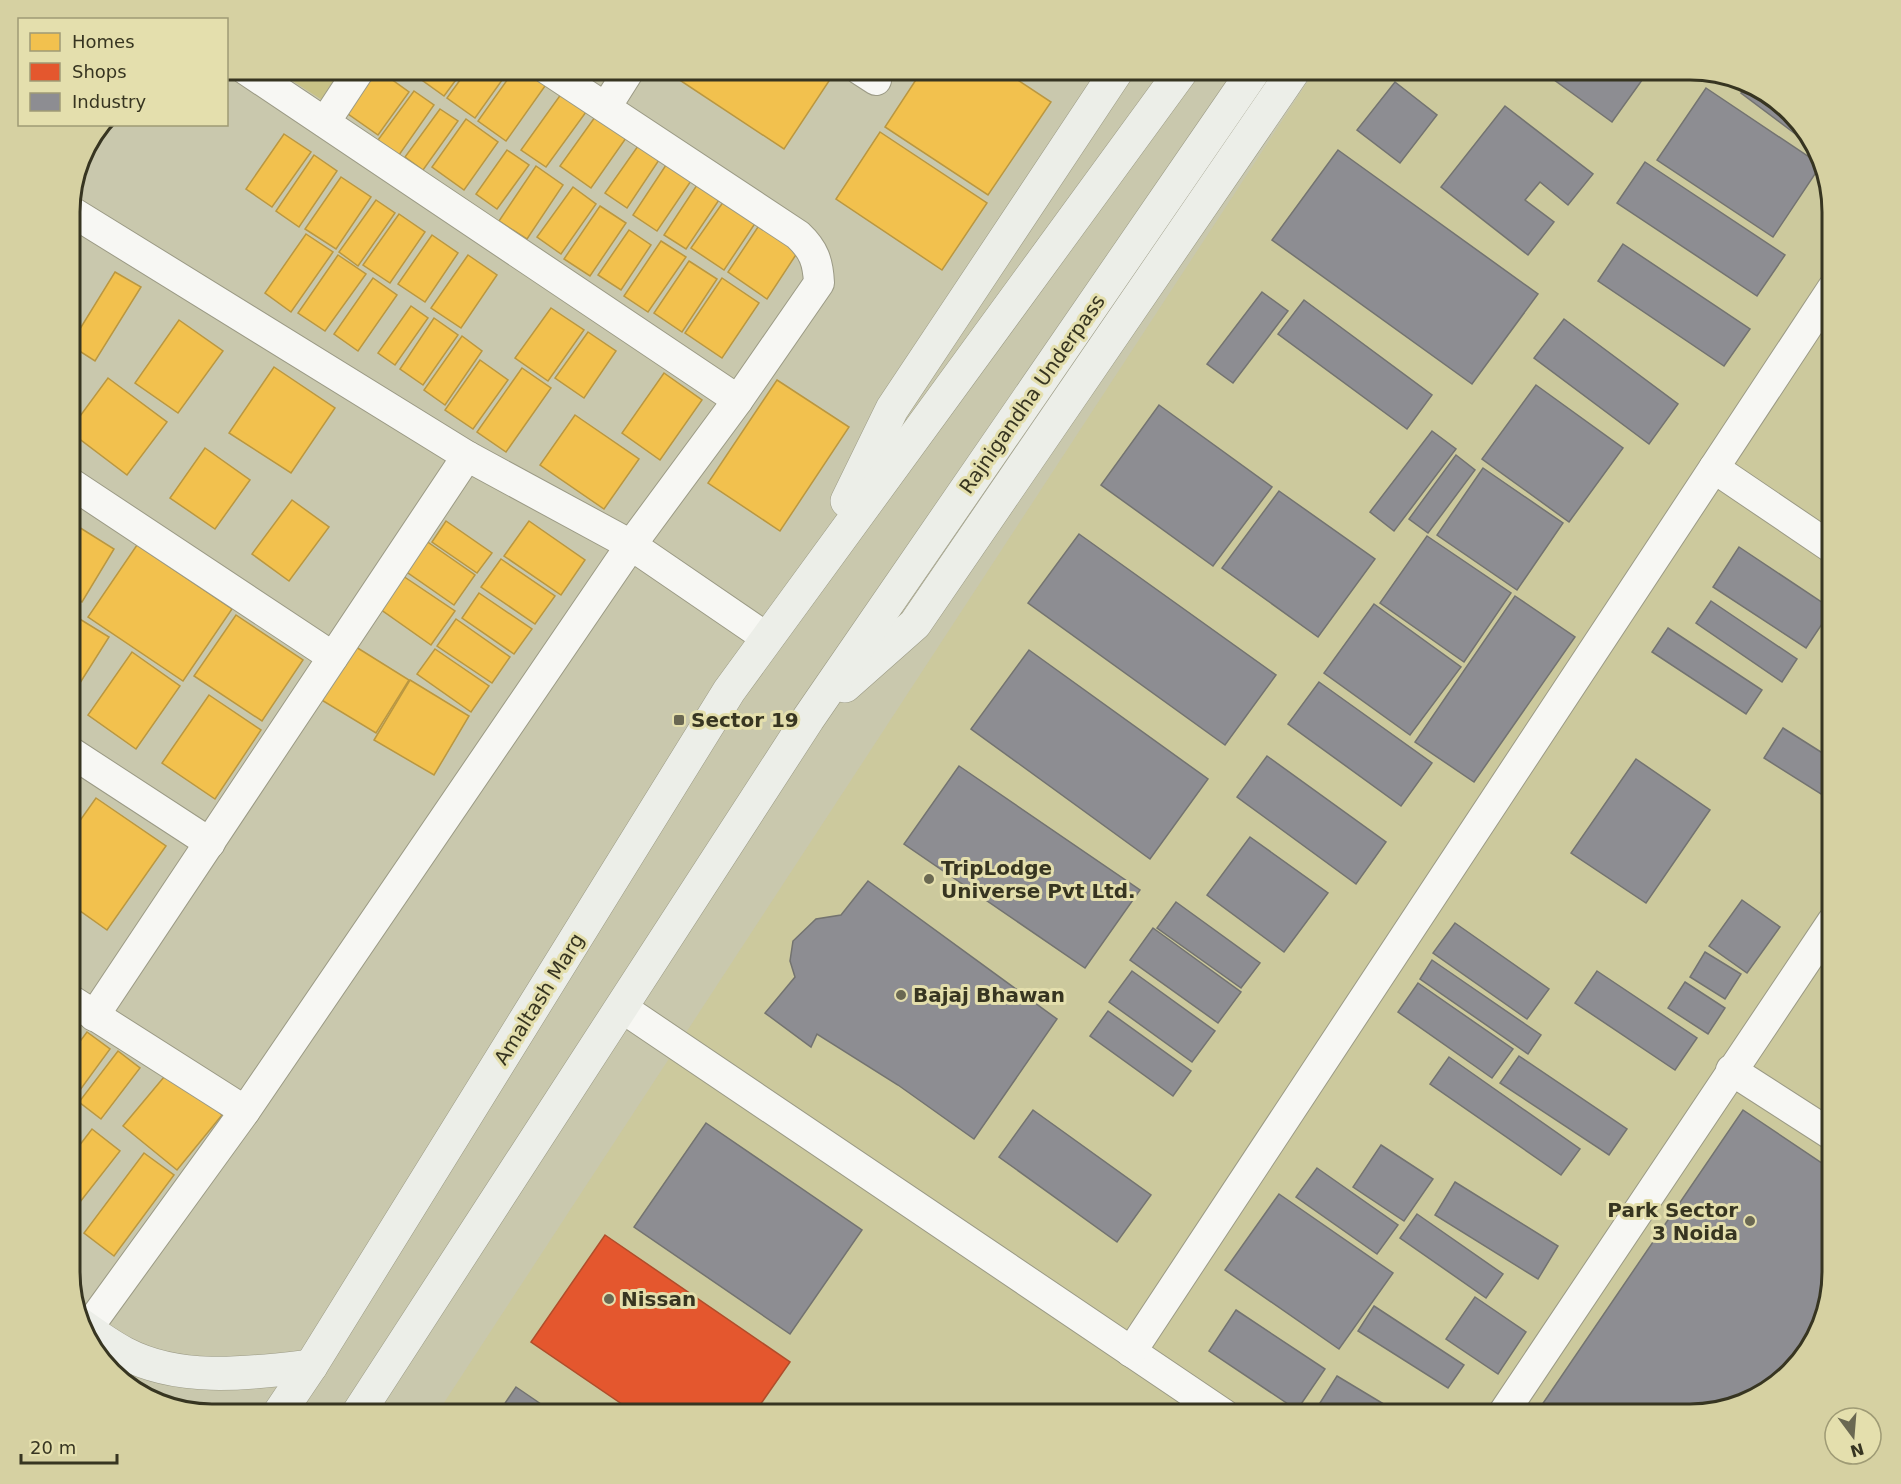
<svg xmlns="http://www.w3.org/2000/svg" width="1901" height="1484" viewBox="0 0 1901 1484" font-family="'DejaVu Sans',sans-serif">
	<rect width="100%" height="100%" fill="#c9c8ad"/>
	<!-- built -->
	<polygon fill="#ccc99d" points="1316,69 1689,69 1735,77 1776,99 1817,148 1832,212 1832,1272 1824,1318 1802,1359 1752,1400 1689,1415 436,1415"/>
	<!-- green -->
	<polygon fill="#c8c286" points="274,69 342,69 322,100"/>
	<!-- homes -->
	<g fill="#f2c14e" stroke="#ba9740" stroke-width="1.5">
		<polygon points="369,69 377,69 409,92 378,135 341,109"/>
		<polygon points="426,69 464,69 444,96 419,78"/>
		<polygon points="468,69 510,69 475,118 447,98"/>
		<polygon points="515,69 534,69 550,79 506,141 478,121"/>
		<polygon points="680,69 812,69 829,81 784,149 675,77"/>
		<polygon points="923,69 1001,69 1051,102 988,195 885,127"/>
		<polygon points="564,90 589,108 546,167 521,150"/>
		<polygon points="414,91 434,105 399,155 378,140"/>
		<polygon points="440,109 458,121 423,170 405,157"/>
		<polygon points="600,110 631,131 591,188 560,166"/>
		<polygon points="466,119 498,142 464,190 432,167"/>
		<polygon points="880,132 987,203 942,270 836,199"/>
		<polygon points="284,134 311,152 272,207 246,189"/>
		<polygon points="638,146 659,160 627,208 605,193"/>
		<polygon points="507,150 529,165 497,209 476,194"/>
		<polygon points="314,155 337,171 299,227 276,211"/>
		<polygon points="668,162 693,178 657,231 633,215"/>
		<polygon points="536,166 563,185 527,239 499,221"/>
		<polygon points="341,177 371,197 336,249 305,229"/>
		<polygon points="699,182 721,197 686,249 664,235"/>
		<polygon points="573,187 596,204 561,254 537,237"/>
		<polygon points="726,198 758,219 724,270 691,248"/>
		<polygon points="376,200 395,213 358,266 339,252"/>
		<polygon points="600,206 626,223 590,276 564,259"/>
		<polygon points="399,214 425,232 390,283 363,265"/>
		<polygon points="762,221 801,247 767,299 728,272"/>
		<polygon points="629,230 651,245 621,290 598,275"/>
		<polygon points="306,234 333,252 291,312 265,293"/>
		<polygon points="432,235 458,253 425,302 398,284"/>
		<polygon points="661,241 686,257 648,312 624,296"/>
		<polygon points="338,255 366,274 325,331 298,313"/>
		<polygon points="468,255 497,275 461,328 431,308"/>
		<polygon points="689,261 717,279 682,332 654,313"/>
		<polygon points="115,272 141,287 95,361 70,345"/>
		<polygon points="373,278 397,295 358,351 334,334"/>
		<polygon points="722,278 759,303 722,358 685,333"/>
		<polygon points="411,306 428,318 395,365 378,353"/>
		<polygon points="551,308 584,330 548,381 515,358"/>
		<polygon points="434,318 458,335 423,385 400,369"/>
		<polygon points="179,320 223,351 178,413 135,383"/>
		<polygon points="588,332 616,351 584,398 555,378"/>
		<polygon points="462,336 482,351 445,405 424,390"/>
		<polygon points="480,360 508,380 473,429 445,410"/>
		<polygon points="274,367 335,408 291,473 229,433"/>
		<polygon points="522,368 551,388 506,452 477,432"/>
		<polygon points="664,373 702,400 660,460 622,433"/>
		<polygon points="108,378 167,422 127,475 69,431"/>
		<polygon points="777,380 849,427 780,531 708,483"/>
		<polygon points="575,415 639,459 604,509 540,465"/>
		<polygon points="205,448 250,480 215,529 170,498"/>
		<polygon points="292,500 329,527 289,581 252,554"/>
		<polygon points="446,521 492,553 477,573 432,542"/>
		<polygon points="529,521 585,560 561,595 504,556"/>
		<polygon points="74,524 114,549 82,602 69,595 69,531"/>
		<polygon points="419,536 475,575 454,605 398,566"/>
		<polygon points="137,545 232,609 183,681 88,617"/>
		<polygon points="501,559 555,596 535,624 481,587"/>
		<polygon points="403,576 455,611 431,645 380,609"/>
		<polygon points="479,593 532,629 514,654 462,618"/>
		<polygon points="70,613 109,637 73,694 69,692"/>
		<polygon points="236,615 303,660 262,721 194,676"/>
		<polygon points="456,619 510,657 492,683 437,646"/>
		<polygon points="348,642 409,680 376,733 315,696"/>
		<polygon points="435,649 489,686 471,712 417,674"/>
		<polygon points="132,652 180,686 136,749 88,715"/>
		<polygon points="410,680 469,716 434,775 374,740"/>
		<polygon points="209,695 261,730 215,799 162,763"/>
		<polygon points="96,798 166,846 107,930 69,903 69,836"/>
		<polygon points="69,1016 81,1025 69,1042"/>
		<polygon points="87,1032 110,1049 72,1101 69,1099 69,1056"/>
		<polygon points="118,1051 140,1068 101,1119 79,1102"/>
		<polygon points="169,1071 222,1115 177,1170 123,1126"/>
		<polygon points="69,1119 76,1123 69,1133"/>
		<polygon points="92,1129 120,1151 69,1216 69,1159"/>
		<polygon points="144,1153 174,1175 114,1256 84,1233"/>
	</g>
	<!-- shops -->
	<polygon fill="#e4572e" stroke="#b04d2a" stroke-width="1.5" points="605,1235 790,1362 753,1415 638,1415 531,1342"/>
	<!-- industry -->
	<g fill="#8d8d92" stroke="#737370" stroke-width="1.5">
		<polygon points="1539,69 1650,69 1612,122"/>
		<polygon points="1395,82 1437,115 1400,163 1357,130"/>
		<polygon points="1748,83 1776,99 1818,151 1741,93"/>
		<polygon points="1706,88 1821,165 1773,237 1657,160"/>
		<polygon points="1505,106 1593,174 1568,205 1540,182 1525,200 1554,222 1528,255 1441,187"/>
		<polygon points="1338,150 1538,294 1472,384 1272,240"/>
		<polygon points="1645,162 1785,255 1757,296 1617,203"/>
		<polygon points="1623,244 1750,329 1724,366 1598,281"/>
		<polygon points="1262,292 1288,311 1233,383 1207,364"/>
		<polygon points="1304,300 1432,395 1407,429 1278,334"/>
		<polygon points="1564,319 1678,404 1649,444 1534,358"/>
		<polygon points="1536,385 1623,448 1569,522 1482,459"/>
		<polygon points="1159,405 1272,487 1213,566 1101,485"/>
		<polygon points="1432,431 1456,449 1394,531 1370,512"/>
		<polygon points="1456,455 1475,470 1428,533 1409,519"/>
		<polygon points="1483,468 1563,523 1517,590 1437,535"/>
		<polygon points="1279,491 1375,559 1318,637 1222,568"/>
		<polygon points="1079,534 1276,675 1225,745 1028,603"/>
		<polygon points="1427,536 1511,593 1464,662 1380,603"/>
		<polygon points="1739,547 1832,609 1806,648 1713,587"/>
		<polygon points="1515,596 1575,637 1474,782 1415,742"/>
		<polygon points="1711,601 1797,659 1782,682 1696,623"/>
		<polygon points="1374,604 1461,667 1410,735 1324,673"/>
		<polygon points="1668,628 1762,690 1746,714 1652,652"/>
		<polygon points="1029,650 1208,779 1150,859 971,729"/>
		<polygon points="1319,682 1432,763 1401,806 1288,724"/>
		<polygon points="1783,728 1832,759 1832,801 1764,758"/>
		<polygon points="1267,756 1386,842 1356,884 1237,797"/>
		<polygon points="1636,759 1710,810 1646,903 1571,853"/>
		<polygon points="959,766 1140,890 1085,968 904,844"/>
		<polygon points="1250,837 1328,893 1284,952 1207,895"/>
		<polygon points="868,881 1057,1019 974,1139 898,1085 817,1034 811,1047 765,1013 795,977 790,961 793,941 816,919 841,915"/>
		<polygon points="1742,900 1780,927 1747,973 1709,946"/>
		<polygon points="1176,902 1260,963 1241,988 1157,928"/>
		<polygon points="1455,923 1549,989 1527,1019 1433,953"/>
		<polygon points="1153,928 1241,992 1218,1023 1130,960"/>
		<polygon points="1705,952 1741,974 1725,999 1690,977"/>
		<polygon points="1432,960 1541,1035 1528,1054 1420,979"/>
		<polygon points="1132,971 1215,1031 1192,1062 1109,1002"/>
		<polygon points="1597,971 1697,1038 1675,1070 1575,1003"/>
		<polygon points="1685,982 1725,1008 1708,1034 1668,1008"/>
		<polygon points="1418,983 1513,1049 1492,1078 1398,1012"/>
		<polygon points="1108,1011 1191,1071 1173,1096 1090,1036"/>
		<polygon points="1519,1056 1627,1129 1609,1155 1500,1083"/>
		<polygon points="1449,1057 1580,1149 1561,1175 1430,1084"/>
		<polygon points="1033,1110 1151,1195 1117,1242 999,1157"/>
		<polygon points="1743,1110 1832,1170 1832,1272 1824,1318 1802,1359 1752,1400 1689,1415 1535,1415"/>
		<polygon points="706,1123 862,1230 790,1334 634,1227"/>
		<polygon points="1381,1145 1433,1179 1404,1221 1353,1187"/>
		<polygon points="1317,1168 1398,1225 1377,1254 1296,1197"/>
		<polygon points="1455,1182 1558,1246 1538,1279 1435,1215"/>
		<polygon points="1279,1194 1393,1273 1339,1349 1225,1270"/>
		<polygon points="1417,1214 1503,1274 1486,1298 1400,1238"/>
		<polygon points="1475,1297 1526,1332 1498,1374 1446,1339"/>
		<polygon points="1374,1306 1464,1365 1448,1388 1358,1331"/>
		<polygon points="1236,1310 1325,1369 1297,1410 1209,1351"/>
		<polygon points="1337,1376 1402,1415 1313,1414"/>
		<polygon points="516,1387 557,1415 497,1415"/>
	</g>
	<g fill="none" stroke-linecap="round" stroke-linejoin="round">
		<defs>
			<g id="street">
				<polyline points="245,69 738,400"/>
				<polyline points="859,69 876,80"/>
				<polyline points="606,107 630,69"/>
				<polyline points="325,122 360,69"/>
				<polyline points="69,210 467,456 631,545 767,638"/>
				<polyline points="1714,468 1832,548"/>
				<polyline points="69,482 333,657"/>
				<polyline points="69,751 210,843"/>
				<polyline points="69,999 245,1111"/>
				<polyline points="621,1007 1225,1415"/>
				<polyline points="94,1016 467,456"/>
				<polyline points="1731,1070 1832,1135"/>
				<path d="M 87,1329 L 245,1111 L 631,545 L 738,400 L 819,283 C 818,262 814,250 798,235 L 547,69"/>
				<polyline points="1131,1352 1832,289"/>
				<polyline points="1502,1415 1832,922"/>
			</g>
			<g id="secondary">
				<polyline points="847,501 892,409 1118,69"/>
				<polyline points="845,686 915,624 1295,69"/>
				<path d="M 81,1325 C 95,1335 109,1345 124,1353 C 181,1383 250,1373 311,1366"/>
				<polyline points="278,1415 311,1366 729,691 1183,69"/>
				<polyline points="357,1415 808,719 1255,69"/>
			</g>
		</defs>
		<!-- street casing -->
		<use href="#street" stroke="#9b9a85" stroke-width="32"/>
		<!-- secondary casing -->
		<use href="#secondary" stroke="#9b9a85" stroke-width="34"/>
		<!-- street -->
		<use href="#street" stroke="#f7f7f3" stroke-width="30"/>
		<!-- secondary -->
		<use href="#secondary" stroke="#eceee8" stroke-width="33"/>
	</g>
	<!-- markers -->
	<g fill="#6a6852" stroke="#e4dfad" stroke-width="2">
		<rect x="673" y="714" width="12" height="12" rx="3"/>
		<circle cx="929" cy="879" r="6"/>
		<circle cx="901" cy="995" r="6"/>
		<circle cx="1750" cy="1221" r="6"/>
		<circle cx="609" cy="1299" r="6"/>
	</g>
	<g text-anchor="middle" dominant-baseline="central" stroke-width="6" stroke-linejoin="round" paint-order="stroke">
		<!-- street labels -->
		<g font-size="20" fill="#373521" stroke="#e4dfad">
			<text transform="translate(1032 394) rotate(-55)">Rajnigandha Underpass</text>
			<text transform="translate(539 999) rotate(-58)">Amaltash Marg</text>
		</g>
		<!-- poi labels -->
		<g font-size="20" font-weight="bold" fill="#373521" stroke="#e4dfad" text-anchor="start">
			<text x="691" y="720">Sector 19</text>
			<text x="941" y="868">TripLodge<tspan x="941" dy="23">Universe Pvt Ltd.</tspan></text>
			<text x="913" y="995">Bajaj Bhawan</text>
			<text x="1738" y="1210" text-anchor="end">Park Sector<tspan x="1738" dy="23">3 Noida</tspan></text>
			<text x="621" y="1299">Nissan</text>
		</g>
	</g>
	<!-- crop -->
	<path d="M0 0H1901V1484H0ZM212 80H1690A132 132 0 0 1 1822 212V1272A132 132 0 0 1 1690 1404H212A132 132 0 0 1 80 1272V212A132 132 0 0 1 212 80Z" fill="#d6d1a2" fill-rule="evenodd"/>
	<path fill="none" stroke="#373521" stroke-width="3" d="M212 80H1690A132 132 0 0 1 1822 212V1272A132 132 0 0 1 1690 1404H212A132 132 0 0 1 80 1272V212A132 132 0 0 1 212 80Z"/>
	<!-- legend -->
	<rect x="18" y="18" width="210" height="108" fill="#e4dfad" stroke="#9f9b75" stroke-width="1.5"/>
	<rect x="30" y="33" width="30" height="18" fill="#f2c14e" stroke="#9f9b75" stroke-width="1.5"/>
	<text x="72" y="48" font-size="18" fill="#373521">Homes</text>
	<rect x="30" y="63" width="30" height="18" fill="#e4572e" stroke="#9f9b75" stroke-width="1.5"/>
	<text x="72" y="78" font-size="18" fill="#373521">Shops</text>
	<rect x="30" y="93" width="30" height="18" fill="#8d8d92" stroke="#9f9b75" stroke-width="1.5"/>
	<text x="72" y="108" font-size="18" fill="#373521">Industry</text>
	<!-- north arrow -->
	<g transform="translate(1853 1436) rotate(164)"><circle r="28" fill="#e4dfad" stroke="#9f9b75" stroke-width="1.5"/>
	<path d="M0-4.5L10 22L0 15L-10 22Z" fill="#6a6852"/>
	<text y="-9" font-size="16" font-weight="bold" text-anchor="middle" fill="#373521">N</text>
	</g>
	<!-- scale -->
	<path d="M21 1454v9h96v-9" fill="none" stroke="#373521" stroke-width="3"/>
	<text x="30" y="1454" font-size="18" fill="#373521" stroke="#e4dfad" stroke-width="4.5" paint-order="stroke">20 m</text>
</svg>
